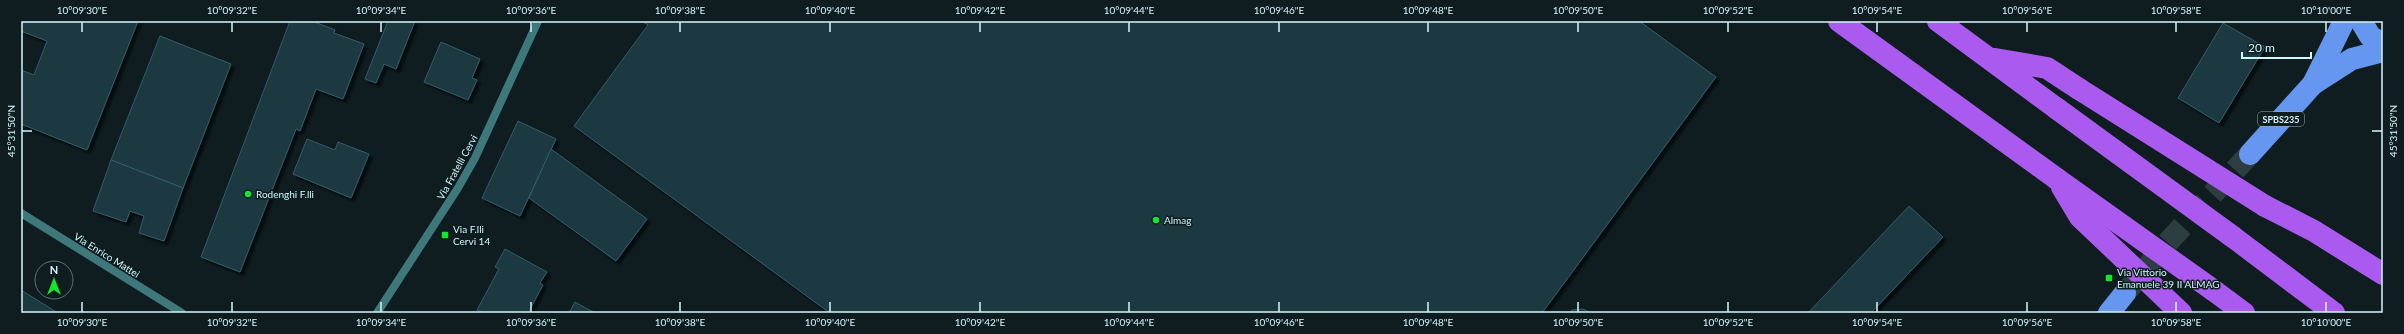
<svg xmlns="http://www.w3.org/2000/svg" width="2404" height="334" viewBox="0 0 2404 334" font-family="Lato,sans-serif">
	<defs>
		<filter id="shadow"><feDropShadow dx="3.5" dy="3.5" stdDeviation="1" flood-color="#0009"/></filter>
	</defs>
	<rect width="100%" height="100%" fill="#0f1d20"/>
	<!-- building -->
	<g fill="#1d3840" stroke="#315d69" filter="url(#shadow)">
		<polygon points="21,21 138,21 87,150 21,124 21,70 34,75 47,41 21,31"/>
		<polygon points="290,21 312,21 335,30 334,33 364,44 343,99 316,89 300,131 296,129 240,272 201,257"/>
		<polygon points="388,21 415,21 396,69 384,64 376,83 365,79"/>
		<polygon points="642,21 1639,21 1716,77 1542,313 830,313 574,126 648,25"/>
		<polygon points="2223,23 2265,47 2219,123 2178,98"/>
		<polygon points="160,36 231,64 183,188 111,160"/>
		<polygon points="441,42 480,59 472,78 477,80 468,100 424,82"/>
		<polygon points="518,121 556,139 520,216 482,198"/>
		<polygon points="307,139 335,150 338,142 369,154 351,198 293,174"/>
		<polygon points="551,149 647,219 616,261 529,198"/>
		<polygon points="111,160 183,188 164,241 139,233 144,216 130,211 126,222 93,211"/>
		<polygon points="1909,206 1943,237 1871,313 1808,313"/>
		<polygon points="505,249 547,272 540,283 543,285 528,313 483,313 477,310 499,269 495,267"/>
		<polygon points="21,290 58,313 21,313"/>
		<polygon points="575,302 595,313 569,313"/>
		<polygon points="1583,309 1591,313 1569,313 1572,310"/>
	</g>
	<g fill="none" stroke-linecap="round" stroke-linejoin="round">
		<!-- primary-tunnel -->
		<polyline stroke="#2c3e41" stroke-width="22" stroke-dasharray="22 11" stroke-linecap="butt" points="2125,293 2168,242 2250,154"/>
		<!-- street -->
		<g stroke="#3f787b" stroke-width="8">
			<polyline points="21,213 182,313"/>
			<polyline points="377,313 458,188 475,158 538,21"/>
		</g>
		<!-- primary -->
		<g stroke="#6596f0" stroke-width="22">
			<polyline points="2361,21 2370,36 2383,44"/>
			<polyline points="2313,84 2344,21"/>
			<polyline points="2250,154 2313,84 2352,59 2383,51"/>
			<polyline points="2109,313 2125,293"/>
		</g>
		<!-- highway -->
		<g stroke="#aa5aef" stroke-width="22">
			<polyline points="1839,21 2057,179"/>
			<polyline points="1938,21 2056,108"/>
			<polyline points="1995,59 2047,68 2079,89"/>
			<polyline points="2265,206 2314,231 2383,274"/>
			<polyline points="2233,237 2334,313"/>
			<polyline points="2213,290 2244,313"/>
		</g>
		<!-- highway-bridge -->
		<g stroke="#aa5aef" stroke-width="22">
			<polyline points="2079,89 2265,206"/>
			<polyline points="2056,108 2233,237"/>
			<polyline points="2057,179 2213,290"/>
			<polyline points="2062,187 2080,217 2181,313"/>
		</g>
	</g>
	<!-- ticks -->
	<path fill="none" stroke="#d3f6fb" stroke-width="1.5" d="M 82,22 L 82,32M 232,22 L 232,32M 381,22 L 381,32M 531,22 L 531,32M 680,22 L 680,32M 830,22 L 830,32M 980,22 L 980,32M 1129,22 L 1129,32M 1279,22 L 1279,32M 1428,22 L 1428,32M 1578,22 L 1578,32M 1728,22 L 1728,32M 1877,22 L 1877,32M 2027,22 L 2027,32M 2176,22 L 2176,32M 2326,22 L 2326,32M 22,131 L 32,131M 2372,131 L 2382,131M 82,302 L 82,312M 232,302 L 232,312M 381,302 L 381,312M 531,302 L 531,312M 680,302 L 680,312M 830,302 L 830,312M 980,302 L 980,312M 1129,302 L 1129,312M 1279,302 L 1279,312M 1428,302 L 1428,312M 1578,302 L 1578,312M 1728,302 L 1728,312M 1877,302 L 1877,312M 2027,302 L 2027,312M 2176,302 L 2176,312M 2326,302 L 2326,312"/>
	<!-- markers -->
	<g fill="#16e42e" stroke="#0f1d20" stroke-width="1.5">
		<circle cx="248" cy="194" r="4"/>
		<circle cx="1156" cy="220" r="4"/>
		<rect x="441" y="231" width="8" height="8" rx="2"/>
		<rect x="2105" y="274" width="8" height="8" rx="2"/>
	</g>
	<g text-anchor="middle" dominant-baseline="central" stroke-width="3" stroke-linejoin="round" paint-order="stroke">
		<!-- shield labels -->
		<rect fill="#0f1d20" stroke="#98b5b9" stroke-width="1" x="2258" y="112" width="46" height="14" rx="3"/>
		<g font-size="9" font-weight="bold" fill="#d3f6fb">
			<text x="2281" y="119">SPBS235</text>
		</g>
		<!-- street labels -->
		<g font-size="10" fill="#d3f6fb" stroke="#0f1d20">
			<text transform="translate(457 167) rotate(-61)">Via Fratelli Cervi</text>
			<text transform="translate(107 255) rotate(32)">Via Enrico Mattei</text>
		</g>
		<!-- poi labels -->
		<g font-size="10" fill="#d3f6fb" stroke="#0f1d20" text-anchor="start">
			<text x="256" y="194">Rodenghi F.lli</text>
			<text x="1164" y="220">Almag</text>
			<text x="453" y="229">Via F.lli<tspan x="453" dy="12">Cervi 14</tspan></text>
			<text x="2117" y="272">Via Vittorio<tspan x="2117" dy="12">Emanuele 39 II ALMAG</tspan></text>
		</g>
	</g>
	<!-- border -->
	<rect width="2404" height="334" fill="none" stroke="#0f1d20" stroke-width="44"/>
	<!-- north arrow -->
	<g transform="translate(54 280)"><circle r="19" fill="#0f1d20" stroke="#5d7478"/>
	<path d="M0-3L7 15L0 10L-7 15Z" fill="#16e42e"/>
	<text y="-6" font-size="11" font-weight="bold" text-anchor="middle" fill="#d3f6fb">N</text>
	</g>
	<!-- scale -->
	<path d="M2242 52v6h69v-6" fill="none" stroke="#d3f6fb" stroke-width="2"/>
	<text x="2248" y="52" font-size="12" fill="#d3f6fb" stroke="#0f1d20" stroke-width="3" paint-order="stroke">20 m</text>
	<rect x="22" y="22" width="2360" height="290" fill="none" stroke="#d3f6fb" stroke-width="1.5"/>
	<g font-size="10" text-anchor="middle" fill="#d3f6fb">
		<text x="82" y="14">10°09'30"E</text>
		<text x="232" y="14">10°09'32"E</text>
		<text x="381" y="14">10°09'34"E</text>
		<text x="531" y="14">10°09'36"E</text>
		<text x="680" y="14">10°09'38"E</text>
		<text x="830" y="14">10°09'40"E</text>
		<text x="980" y="14">10°09'42"E</text>
		<text x="1129" y="14">10°09'44"E</text>
		<text x="1279" y="14">10°09'46"E</text>
		<text x="1428" y="14">10°09'48"E</text>
		<text x="1578" y="14">10°09'50"E</text>
		<text x="1728" y="14">10°09'52"E</text>
		<text x="1877" y="14">10°09'54"E</text>
		<text x="2027" y="14">10°09'56"E</text>
		<text x="2176" y="14">10°09'58"E</text>
		<text x="2326" y="14">10°10'00"E</text>
		<text transform="translate(11 131) rotate(-90)" y="4">45°31'50"N</text>
		<text transform="translate(2393 131) rotate(-90)" y="4">45°31'50"N</text>
		<text x="82" y="326">10°09'30"E</text>
		<text x="232" y="326">10°09'32"E</text>
		<text x="381" y="326">10°09'34"E</text>
		<text x="531" y="326">10°09'36"E</text>
		<text x="680" y="326">10°09'38"E</text>
		<text x="830" y="326">10°09'40"E</text>
		<text x="980" y="326">10°09'42"E</text>
		<text x="1129" y="326">10°09'44"E</text>
		<text x="1279" y="326">10°09'46"E</text>
		<text x="1428" y="326">10°09'48"E</text>
		<text x="1578" y="326">10°09'50"E</text>
		<text x="1728" y="326">10°09'52"E</text>
		<text x="1877" y="326">10°09'54"E</text>
		<text x="2027" y="326">10°09'56"E</text>
		<text x="2176" y="326">10°09'58"E</text>
		<text x="2326" y="326">10°10'00"E</text>
	</g>
</svg>
